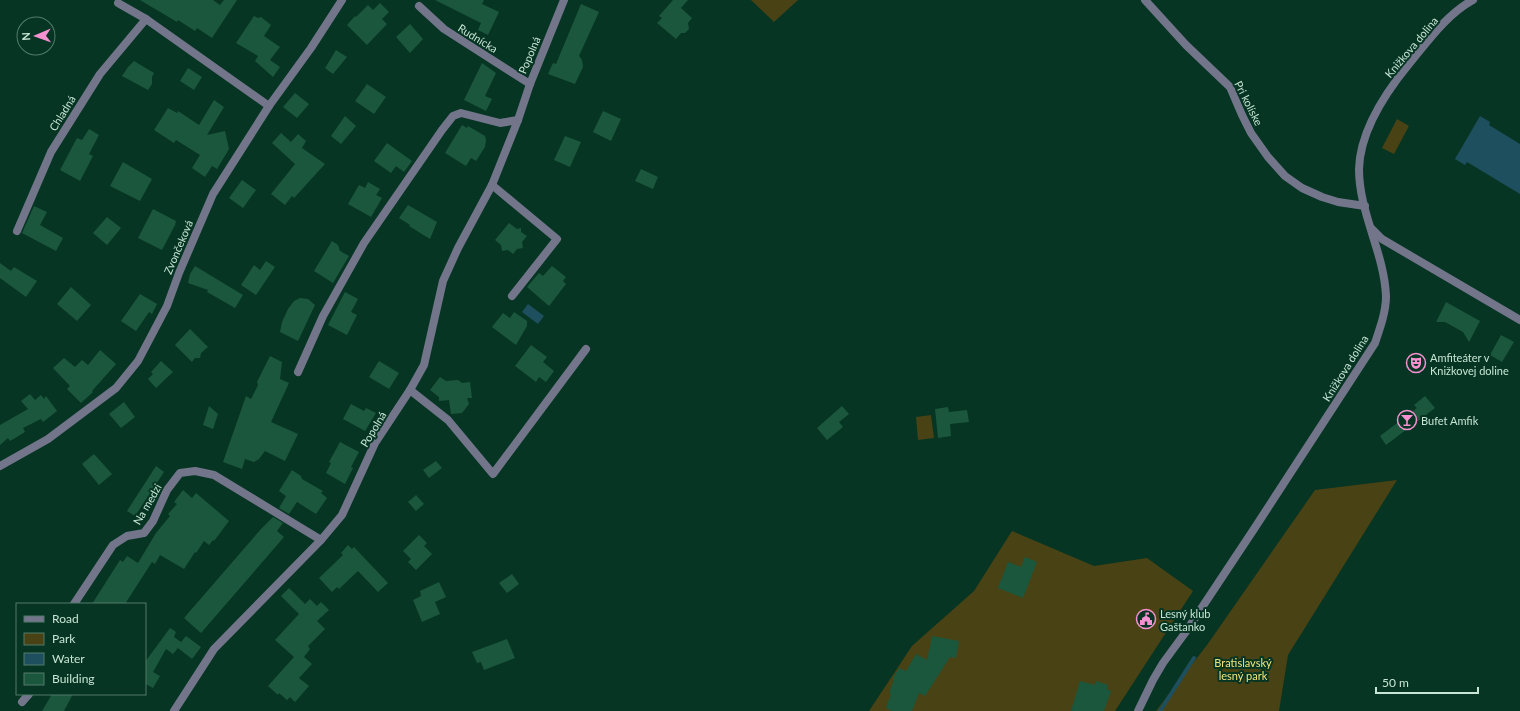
<svg xmlns="http://www.w3.org/2000/svg" width="1520" height="711" viewBox="0 0 1520 711" font-family="Lato,sans-serif">
	<rect width="100%" height="100%" fill="#063523"/>
	<!-- green -->
	<g fill="#494214">
		<polygon points="751,0 798,0 774,22"/>
		<polygon points="1397,119 1409,126 1394,154 1382,148"/>
		<polygon points="931,415 934,438 918,440 916,417"/>
		<polygon points="1397,480 1288,655 1279,711 1156,711 1207,645 1315,490"/>
		<polygon points="1012,531 1094,566 1147,558 1193,591 1115,711 869,711 912,646 974,591"/>
	</g>
	<!-- water -->
	<g fill="#1e4f5e">
		<polygon points="1480,116 1490,122 1489,125 1520,144 1520,194 1467,162 1465,165 1455,159"/>
		<polygon points="528,304 544,316 538,324 522,312"/>
	</g>
	<g fill="none" stroke-linecap="round" stroke-linejoin="round">
		<!-- stream -->
		<polyline stroke="#1e4f5e" stroke-width="4" points="1160,711 1194,658"/>
	</g>
	<!-- building -->
	<g fill="#1b573d">
		<polygon points="140,0 213,0 220,5 224,0 237,0 212,38 197,28 195,31 178,20 177,22"/>
		<polygon points="435,0 484,0 482,4 499,12 488,35 478,30 481,23"/>
		<polygon points="673,0 688,0 681,8 692,18 688,23 689,29 685,33 681,33 676,39 657,23 662,18 659,16"/>
		<polygon points="380,3 389,12 382,19 387,24 367,45 347,25 355,16 356,17 368,5 373,10"/>
		<polygon points="581,4 599,12 579,56 582,60 583,67 575,84 548,74 553,63 556,64"/>
		<polygon points="254,16 258,18 261,17 271,25 264,36 280,47 270,60 280,67 273,77 255,61 258,56 236,43"/>
		<polygon points="410,24 423,39 410,53 396,37"/>
		<polygon points="336,50 347,57 333,74 325,68"/>
		<polygon points="134,61 154,73 152,77 152,84 148,90 122,76 128,67"/>
		<polygon points="482,63 496,73 485,96 492,99 486,111 464,100"/>
		<polygon points="188,68 202,77 194,90 180,81"/>
		<polygon points="367,84 386,97 374,114 355,101"/>
		<polygon points="295,93 309,104 297,118 283,107"/>
		<polygon points="214,100 224,107 207,135 225,131 229,149 217,169 212,166 205,177 192,168 200,155 176,140 174,143 154,130 168,108 177,113 178,111 199,125"/>
		<polygon points="603,111 621,119 611,141 593,132"/>
		<polygon points="345,116 356,126 341,144 331,136"/>
		<polygon points="462,125 467,128 468,126 485,136 486,140 485,147 476,161 471,158 466,166 445,153"/>
		<polygon points="89,129 99,135 89,154 93,156 80,181 60,170 77,138 82,140"/>
		<polygon points="281,133 291,142 298,134 306,141 302,148 325,164 294,198 292,196 285,205 271,194 295,164 272,143"/>
		<polygon points="565,136 581,142 570,167 554,160"/>
		<polygon points="387,143 412,161 404,172 396,166 391,173 374,161"/>
		<polygon points="123,162 152,179 140,201 110,186"/>
		<polygon points="641,169 658,177 653,189 635,181"/>
		<polygon points="242,180 256,190 243,208 229,198"/>
		<polygon points="368,182 380,189 376,195 382,198 371,217 348,204 359,185 365,188"/>
		<polygon points="408,205 437,222 430,239 409,226 410,225 399,218"/>
		<polygon points="34,206 47,212 40,225 63,238 56,251 22,233"/>
		<polygon points="153,209 176,221 175,225 162,250 138,238"/>
		<polygon points="107,217 121,228 107,245 93,233"/>
		<polygon points="509,223 517,229 521,228 521,232 527,236 522,242 523,248 517,249 513,254 508,250 502,251 501,245 495,240"/>
		<polygon points="332,241 338,245 340,251 349,256 333,283 314,271"/>
		<polygon points="266,261 275,267 256,295 241,285 254,265 260,270"/>
		<polygon points="0,263 11,271 14,267 37,281 26,297 0,278"/>
		<polygon points="195,266 243,295 235,308 207,292 208,290 188,283 190,274"/>
		<polygon points="552,266 566,277 563,281 566,284 549,306 527,287 539,273 543,276"/>
		<polygon points="71,287 91,305 77,321 57,304"/>
		<polygon points="345,292 358,299 351,312 357,315 347,335 328,325"/>
		<polygon points="140,294 157,304 152,314 149,312 136,331 121,321"/>
		<polygon points="300,298 308,299 315,305 298,341 280,332 282,322 288,309 294,301"/>
		<polygon points="1446,302 1480,321 1469,342 1463,332 1445,322 1436,322"/>
		<polygon points="514,312 527,321 527,326 516,345 492,327 503,313 510,318"/>
		<polygon points="190,329 208,347 201,353 200,358 195,358 192,362 175,345"/>
		<polygon points="1501,335 1514,342 1502,362 1490,355"/>
		<polygon points="531,345 547,357 543,362 554,371 546,382 539,377 536,382 515,366"/>
		<polygon points="100,350 116,364 92,391 93,392 81,403 67,389 70,386 53,368 64,358 75,367 82,360 88,365"/>
		<polygon points="270,356 282,362 280,379 289,383 271,422 298,434 285,461 265,451 259,459 254,462 245,459 242,469 223,462 246,396 251,399 258,385 257,382"/>
		<polygon points="161,361 173,372 156,388 148,379 153,374 151,372"/>
		<polygon points="379,361 399,373 389,389 369,377"/>
		<polygon points="440,377 446,381 458,380 462,383 470,382 472,398 467,398 469,404 462,413 451,414 449,400 439,401 439,397 430,390"/>
		<polygon points="30,394 35,400 41,395 44,399 46,396 57,411 43,422 41,419 23,428 25,432 10,441 8,438 0,445 0,425 28,409 21,401"/>
		<polygon points="1425,396 1435,408 1386,445 1380,436 1417,408 1414,405"/>
		<polygon points="124,402 135,417 121,428 109,414"/>
		<polygon points="351,404 364,411 366,408 376,413 365,431 343,419"/>
		<polygon points="209,406 218,414 213,429 203,425"/>
		<polygon points="842,406 849,414 839,422 843,427 827,440 817,428"/>
		<polygon points="948,407 949,412 967,410 969,422 950,424 951,436 938,438 935,409"/>
		<polygon points="340,442 359,452 351,467 353,468 345,484 326,473 331,463 329,462"/>
		<polygon points="94,454 112,474 99,485 82,464"/>
		<polygon points="436,461 442,468 429,478 423,470"/>
		<polygon points="156,466 164,472 135,516 127,511"/>
		<polygon points="292,470 301,476 302,479 323,491 321,493 327,498 316,514 297,502 289,514 279,508 286,496 279,491"/>
		<polygon points="183,490 192,498 196,493 229,521 214,541 213,540 209,545 204,541 196,553 195,552 184,569 160,555 155,564 152,562 125,604 92,604 120,560 123,562 127,556 138,563 156,533 170,516 168,514 177,504 174,502"/>
		<polygon points="416,495 424,504 416,511 408,502"/>
		<polygon points="273,517 283,523 277,531 284,537 201,633 184,618 261,529"/>
		<polygon points="419,535 427,543 424,546 432,554 416,570 408,562 411,559 403,551"/>
		<polygon points="348,545 352,549 354,547 388,583 378,592 358,571 339,589 337,587 332,592 319,578 343,555 341,553"/>
		<polygon points="1025,557 1037,562 1023,598 998,588 1008,562 1021,567"/>
		<polygon points="512,574 519,584 507,593 499,583"/>
		<polygon points="439,582 446,597 435,602 440,614 422,622 413,600 421,596 420,591"/>
		<polygon points="289,588 305,604 310,599 317,606 321,602 329,610 317,621 325,629 308,646 310,649 304,657 312,664 299,678 309,686 295,702 290,697 287,700 279,693 278,695 268,686 294,657 275,640 299,614 281,596"/>
		<polygon points="1144,613 1153,617 1149,629 1139,626"/>
		<polygon points="170,628 176,632 174,637 181,642 186,636 201,647 192,659 178,648 173,654 166,649 153,672 160,676 153,688 146,684 145,686 145,662"/>
		<polygon points="932,636 959,641 956,658 950,657 925,696 919,693 912,711 892,711 886,708 891,694 889,693 894,679 893,678 899,668 906,671 916,654 927,660"/>
		<polygon points="507,639 515,658 484,670 481,662 477,663 472,652"/>
		<polygon points="1080,681 1095,685 1096,681 1108,685 1107,689 1111,691 1104,711 1071,711"/>
		<polygon points="52,694 73,694 64,711 42,711"/>
	</g>
	<g fill="none" stroke-linecap="round" stroke-linejoin="round">
		<!-- street -->
		<g stroke="#73758b" stroke-width="8">
			<polyline points="1145,0 1186,45 1230,87 1242,115 1251,133 1268,157 1285,176 1302,188 1322,197 1338,202 1365,206"/>
			<polyline points="118,3 146,19 269,106"/>
			<polyline points="419,6 444,29 530,84"/>
			<polyline points="492,185 557,239 512,296"/>
			<polyline points="1371,228 1382,239 1520,320"/>
			<polyline points="17,231 51,152 100,74 146,19"/>
			<polyline points="298,372 323,316 364,243 442,130 453,116 461,113 500,123 518,120"/>
			<polyline points="410,390 448,420 493,474 586,349"/>
			<polyline points="0,466 48,439 116,388 138,361 167,306 179,273 213,194 269,106 311,48 342,0"/>
			<polyline points="74,604 113,545 127,536 144,533 153,521 167,490 180,473 195,471 214,475 321,540"/>
			<polyline points="22,702 29,694"/>
			<polyline points="174,711 214,649 321,540 342,515 375,443 410,390 424,365 443,281 458,248 492,185 518,120 530,84 564,0"/>
			<path d="M 1138,711 L 1153,680 L 1163,663 L 1185,633 L 1254,529 L 1375,343 C 1380,328 1386,312 1386,296 C 1384,252 1359,213 1359,169 C 1360,130 1386,92 1409,64 C 1428,41 1447,14 1473,0"/>
		</g>
	</g>
	<!-- icons -->
	<defs>
		<symbol id="theatre-ring" viewBox="-11 -11 22 22"><circle r="9.5" fill="#063523" stroke="#f591d1" stroke-width="1.5"/><path d="M-5-5.5Q0-4 5-5.5V0Q5 5 0 6Q-5 5-5 0ZM-3.3-2.5H-1v1.5H-3.3ZM1-2.5H3.3v1.5H1ZM-2.8 1Q0 5.5 2.8 1Z" fill="#f591d1"/></symbol>
		<symbol id="bar-ring" viewBox="-11 -11 22 22"><circle r="9.5" fill="#063523" stroke="#f591d1" stroke-width="1.5"/><path d="M-6-5H6L.8 .8V4.5H3.5V6h-7V4.5H-.8V.8Z" fill="#f591d1"/></symbol>
		<symbol id="civic-ring" viewBox="-11 -11 22 22"><circle r="9.5" fill="#063523" stroke="#f591d1" stroke-width="1.5"/><path d="M-.6-6.5H3V-4.5H.6V-3L4-1V1h2V6H-6V1h2V-1L-.6-3ZM-1.2 2.5V6h2.4V2.5Z" fill="#f591d1"/></symbol>
	</defs>
	<g fill-rule="evenodd">
		<use href="#theatre-ring" x="1405" y="352" width="22" height="22"/>
		<use href="#bar-ring" x="1396" y="409" width="22" height="22"/>
		<use href="#civic-ring" x="1135" y="608" width="22" height="22"/>
	</g>
	<g text-anchor="middle" dominant-baseline="central" stroke-width="4" stroke-linejoin="round" paint-order="stroke">
		<!-- street labels -->
		<g font-size="11" fill="#c7e4d4" stroke="#063523">
			<text transform="translate(478 38) rotate(32)">Rudnícka</text>
			<text transform="translate(1411 47) rotate(-50)">Knižkova dolina</text>
			<text transform="translate(529 55) rotate(-67)">Popolná</text>
			<text transform="translate(1249 103) rotate(63)">Pri kolíske</text>
			<text transform="translate(62 113) rotate(-58)">Chladná</text>
			<text transform="translate(178 247) rotate(-67)">Zvončeková</text>
			<text transform="translate(1345 368) rotate(-58)">Knižkova dolina</text>
			<text transform="translate(373 429) rotate(-59)">Popolná</text>
			<text transform="translate(147 504) rotate(-60)">Na medzi</text>
		</g>
		<!-- poi labels -->
		<g font-size="11" fill="#c7e4d4" stroke="#063523" text-anchor="start">
			<text x="1430" y="357">Amfiteáter v<tspan x="1430" dy="13">Knižkovej doline</tspan></text>
			<text x="1421" y="420">Bufet Amfik</text>
			<text x="1160" y="613">Lesný klub<tspan x="1160" dy="13">Gaštanko</tspan></text>
		</g>
		<!-- park labels -->
		<g font-size="11" fill="#f2e47c" stroke="#063523">
			<text x="1243" y="662">Bratislavský<tspan x="1243" dy="13">lesný park</tspan></text>
		</g>
	</g>
	<!-- legend -->
	<rect x="16" y="603" width="130" height="92" fill="#063523" stroke="#537b6a"/>
	<rect x="24" y="616" width="20" height="6" fill="#73758b" stroke="#537b6a"/>
	<text x="52" y="623" font-size="12" fill="#c7e4d4">Road</text>
	<rect x="24" y="633" width="20" height="12" fill="#494214" stroke="#537b6a"/>
	<text x="52" y="643" font-size="12" fill="#c7e4d4">Park</text>
	<rect x="24" y="653" width="20" height="12" fill="#1e4f5e" stroke="#537b6a"/>
	<text x="52" y="663" font-size="12" fill="#c7e4d4">Water</text>
	<rect x="24" y="673" width="20" height="12" fill="#1b573d" stroke="#537b6a"/>
	<text x="52" y="683" font-size="12" fill="#c7e4d4">Building</text>
	<!-- north arrow -->
	<g transform="translate(36 36) rotate(268)"><circle r="19" fill="#063523" stroke="#537b6a"/>
	<path d="M0-3L7 15L0 10L-7 15Z" fill="#f591d1"/>
	<text y="-6" font-size="11" font-weight="bold" text-anchor="middle" fill="#c7e4d4">N</text>
	</g>
	<!-- scale -->
	<path d="M1376 687v6h102v-6" fill="none" stroke="#c7e4d4" stroke-width="2"/>
	<text x="1382" y="687" font-size="12" fill="#c7e4d4" stroke="#063523" stroke-width="3" paint-order="stroke">50 m</text>
</svg>
